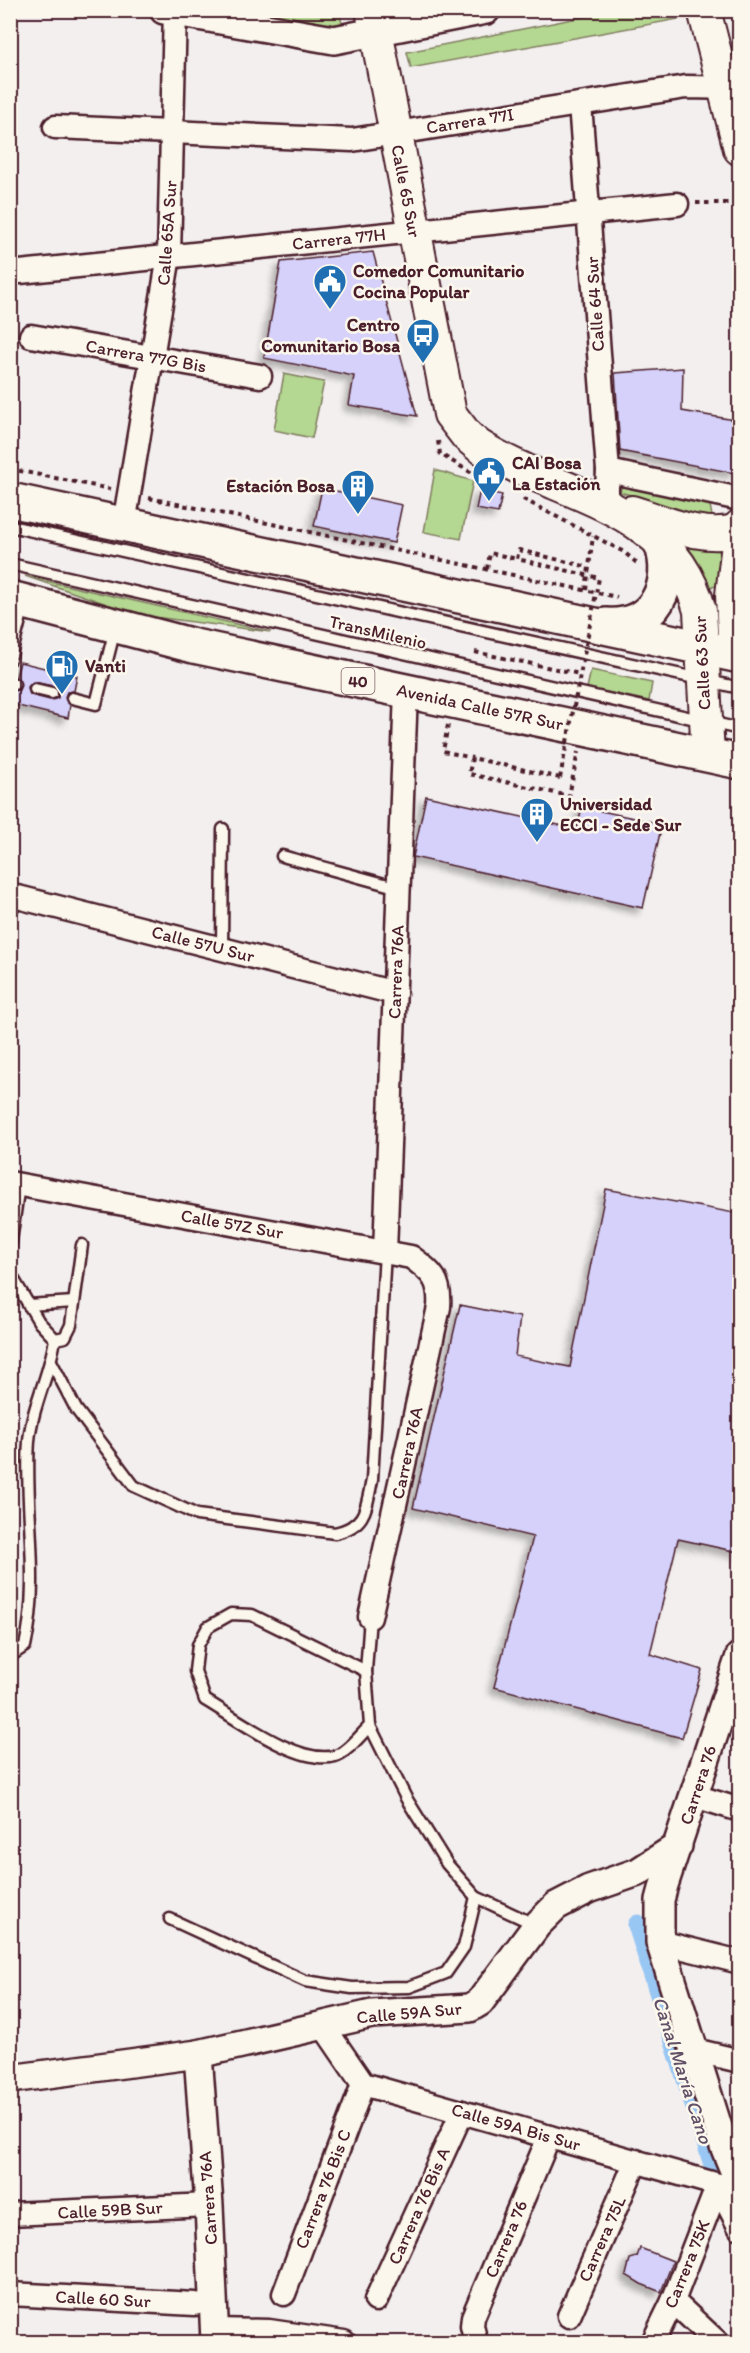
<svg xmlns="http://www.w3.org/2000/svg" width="750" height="2353" viewBox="0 0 750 2353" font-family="Itim,sans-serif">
	<defs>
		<filter id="shadow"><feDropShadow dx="-5.5" dy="5.5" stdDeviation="3" flood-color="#0004"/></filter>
	</defs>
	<rect width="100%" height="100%" fill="#f3efef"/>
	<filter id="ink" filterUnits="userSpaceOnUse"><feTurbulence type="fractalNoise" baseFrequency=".0167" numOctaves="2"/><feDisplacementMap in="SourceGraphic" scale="12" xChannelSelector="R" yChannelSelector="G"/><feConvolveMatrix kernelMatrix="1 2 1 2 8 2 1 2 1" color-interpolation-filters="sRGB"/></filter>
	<g filter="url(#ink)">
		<!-- green -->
		<g fill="#b4d791" stroke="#7f7b5e" stroke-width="1.5">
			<polygon points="197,10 340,14 343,29"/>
			<polygon points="618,10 682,11 684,18 411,68 407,52"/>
			<polygon points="284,374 324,382 312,438 274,430"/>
			<polygon points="435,470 473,481 461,539 424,532"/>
			<polygon points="623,481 710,505 712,516 707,517 620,492"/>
			<polygon points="662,530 722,549 722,586 706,587"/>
			<polygon points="25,576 271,632 139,615"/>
			<polygon points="591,670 652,683 649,701 587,688"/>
		</g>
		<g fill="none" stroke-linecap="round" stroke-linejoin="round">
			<!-- canal -->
			<polyline stroke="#99c7f3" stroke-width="21" points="638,1925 716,2171 731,2196"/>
		</g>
		<!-- building -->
		<g fill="#d5d1fa" stroke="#4a1f2b" stroke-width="1.5" fill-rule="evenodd" filter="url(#shadow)">
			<polygon points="373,252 417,416 349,405 354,376 264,358 281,262"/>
			<polygon points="683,368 682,411 740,421 740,446 734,473 620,451 615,373"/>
			<polygon points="322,488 402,505 394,543 314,526"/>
			<polygon points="480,490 502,495 498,513 476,509"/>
			<path d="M 20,662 L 77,676 L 74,691 L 67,692 L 65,697 L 70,705 L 68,718 L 10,704 L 12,691 L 19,690 L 21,685 L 16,677 ZM 33,682 L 57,687 L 59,691 L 58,698 L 50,700 L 30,695 L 28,687 Z"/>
			<polygon points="426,796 577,829 582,807 662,824 643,908 413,857"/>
			<polygon points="606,1189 740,1214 738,1552 678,1539 650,1654 702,1670 682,1738 494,1687 533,1537 413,1508 460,1305 520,1317 515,1356 570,1367"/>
			<polygon points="640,2248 673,2261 661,2292 641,2284 626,2275 630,2259 637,2257"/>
		</g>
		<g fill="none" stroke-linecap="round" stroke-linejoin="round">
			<defs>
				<g id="service">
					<polyline points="10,526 740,688"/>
					<polyline points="10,564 740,729"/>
					<polyline points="10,659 24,605"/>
					<polyline points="10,683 14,684"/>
					<polyline points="35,689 52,693"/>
					<polyline points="72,698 96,704 115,629"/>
					<polyline points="282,856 399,888"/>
					<polyline points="222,949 223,829"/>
					<polyline points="10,1248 19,1185"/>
					<polyline points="10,1273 39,1322 55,1339 65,1337 71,1325 82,1245"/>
					<polyline points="28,1305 74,1302"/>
					<path d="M 52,1363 L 76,1409 L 134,1486 L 197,1515 L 335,1533 C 367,1526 366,1507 372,1480 L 385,1252"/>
					<polyline points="370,1617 366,1671 370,1726 406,1798 447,1864 476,1897 536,1925"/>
					<path d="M 10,1656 L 25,1646 C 41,1579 24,1509 29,1441 C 32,1406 50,1374 55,1339"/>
					<path d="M 366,1671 L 252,1615 L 231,1614 L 208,1627 L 198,1645 L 195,1671 L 205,1700 C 236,1718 299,1766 335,1756 C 347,1753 361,1734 370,1726"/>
					<polyline points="170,1919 305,1981 352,1988 409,1987 446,1973 464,1947 476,1897"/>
				</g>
				<g id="minor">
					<polyline points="580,104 608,471 606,504"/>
					<polyline points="55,127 352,140 686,87 738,88"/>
					<polyline points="10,273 677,204"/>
					<polyline points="31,336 260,376"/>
					<polyline points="608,471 740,499"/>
					<polyline points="124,524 169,256 175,10"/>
					<polyline points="10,895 395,993"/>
					<path d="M 10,1183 L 411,1257 C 432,1272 441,1280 439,1307 L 370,1617"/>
					<polyline points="385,1252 406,691"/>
					<polyline points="695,1796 740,1810"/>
					<polyline points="660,1942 740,1962"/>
					<polyline points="322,2024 363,2084 740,2191"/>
					<polyline points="694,2050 740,2061"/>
					<polyline points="718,2185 740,2228"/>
					<polyline points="10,2214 209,2205"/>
					<polyline points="10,2294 195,2304"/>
					<polyline points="284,2294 363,2084"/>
					<polyline points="376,2300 462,2112"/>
					<polyline points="673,2301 717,2342"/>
					<polyline points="569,2316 636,2161"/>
					<polyline points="215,2330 269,2331 344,2342"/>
					<polyline points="476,2342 472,2326 473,2317 549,2137"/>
					<polyline points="653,2342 673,2301 718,2185"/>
				</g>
				<g id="tertiary">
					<polyline points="164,10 334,40 486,10"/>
					<polyline points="740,1656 664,1885 660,1900 660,1942 724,2146 740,2185"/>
					<polyline points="198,2054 209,2205 215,2342"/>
					<polyline points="10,2079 198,2054 372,2014 470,2008 480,2002 537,1925 556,1906 589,1889 638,1872 678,1846"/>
				</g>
				<g id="secondary">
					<path d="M 372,10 L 450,414 L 467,436 L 479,446 C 559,497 672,503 700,611 L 708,755"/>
					<polyline points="704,10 740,149"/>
					<path d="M 632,512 C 665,522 704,541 738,530"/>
					<polyline points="735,655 732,595 740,526"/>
				</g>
				<g id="trunk">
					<polyline points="10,500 740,656"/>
					<polyline points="10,598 194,646 740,762"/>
					<path d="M 606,625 C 655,628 676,584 661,543"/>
				</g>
			</defs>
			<!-- service casing -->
			<use href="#service" stroke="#4a1f2b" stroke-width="15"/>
			<!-- minor casing -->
			<use href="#minor" stroke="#4a1f2b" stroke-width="27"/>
			<!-- tertiary casing -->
			<use href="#tertiary" stroke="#4a1f2b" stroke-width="32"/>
			<!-- secondary casing -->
			<use href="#secondary" stroke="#4a1f2b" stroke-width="36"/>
			<!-- trunk casing -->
			<use href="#trunk" stroke="#4a1f2b" stroke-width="38"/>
			<!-- path -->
			<g stroke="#4a1f2b" stroke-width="4" stroke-dasharray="4.5 4.5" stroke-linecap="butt">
				<polyline points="696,203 740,203"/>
				<polyline points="438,441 440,454 482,479"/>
				<polyline points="10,469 110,489"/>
				<polyline points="149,498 617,597"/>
				<polyline points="523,499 624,552 639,565"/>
				<polyline points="487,569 490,553 517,559"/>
				<polyline points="586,590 593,536"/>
				<polyline points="475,652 580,674"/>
				<polyline points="448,725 443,751 472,758"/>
				<polyline points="560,778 472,758 469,774 569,796 578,752"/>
			</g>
			<!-- service -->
			<use href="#service" stroke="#fbf7ec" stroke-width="10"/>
			<!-- minor -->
			<use href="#minor" stroke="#fbf7ec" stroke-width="22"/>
			<!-- tertiary -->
			<use href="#tertiary" stroke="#fbf7ec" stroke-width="27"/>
			<!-- secondary -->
			<use href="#secondary" stroke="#fbf7ec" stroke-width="32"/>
			<!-- trunk -->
			<use href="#trunk" stroke="#fbf7ec" stroke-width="33"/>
			<!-- path-bridge -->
			<polyline stroke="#4a1f2b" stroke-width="4" stroke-dasharray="4.5 4.5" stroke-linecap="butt" points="560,778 599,578 517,559 519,550 588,567"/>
		</g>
	</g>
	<!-- icons -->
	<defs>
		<symbol id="civic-pin" viewBox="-11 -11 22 30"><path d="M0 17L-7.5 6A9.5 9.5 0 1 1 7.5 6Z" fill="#1f6fb2" stroke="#fbf7ec"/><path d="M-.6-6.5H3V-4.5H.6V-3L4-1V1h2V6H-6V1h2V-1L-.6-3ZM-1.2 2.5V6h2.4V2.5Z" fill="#fff"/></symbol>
		<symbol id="bus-pin" viewBox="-11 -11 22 30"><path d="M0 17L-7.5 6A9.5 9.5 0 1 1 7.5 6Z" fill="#1f6fb2" stroke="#fbf7ec"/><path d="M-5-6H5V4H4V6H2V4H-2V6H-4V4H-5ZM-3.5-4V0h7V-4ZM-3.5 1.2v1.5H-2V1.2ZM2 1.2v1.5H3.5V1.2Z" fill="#fff"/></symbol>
		<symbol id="building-pin" viewBox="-11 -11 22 30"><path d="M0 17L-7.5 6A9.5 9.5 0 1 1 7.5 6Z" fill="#1f6fb2" stroke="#fbf7ec"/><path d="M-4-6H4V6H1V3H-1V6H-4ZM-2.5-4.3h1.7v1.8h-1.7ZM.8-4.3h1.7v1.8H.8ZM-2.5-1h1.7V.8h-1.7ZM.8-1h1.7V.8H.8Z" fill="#fff"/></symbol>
		<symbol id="fuel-pin" viewBox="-11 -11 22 30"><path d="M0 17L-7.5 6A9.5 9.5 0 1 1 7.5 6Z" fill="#1f6fb2" stroke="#fbf7ec"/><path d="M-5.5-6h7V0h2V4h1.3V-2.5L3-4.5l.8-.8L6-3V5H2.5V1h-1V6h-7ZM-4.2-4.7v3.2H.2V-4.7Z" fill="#fff"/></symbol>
	</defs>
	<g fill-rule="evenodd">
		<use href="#civic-pin" x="311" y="262" width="38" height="52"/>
		<use href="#bus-pin" x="404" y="316" width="38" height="52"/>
		<use href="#civic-pin" x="470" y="454" width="38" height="52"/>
		<use href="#building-pin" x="339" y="467" width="38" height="52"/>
		<use href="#fuel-pin" x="43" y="647" width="38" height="52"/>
		<use href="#building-pin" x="518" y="795" width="38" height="52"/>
	</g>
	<g text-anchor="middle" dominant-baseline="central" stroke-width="5" stroke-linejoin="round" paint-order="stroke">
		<!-- shield labels -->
		<rect fill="#fbf7ec" stroke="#7f6065" stroke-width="1.5" x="341.5" y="668" width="33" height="26" rx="4.5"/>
		<g font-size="16" font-weight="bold" fill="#4a1f2b">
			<text x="358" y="681">40</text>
		</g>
		<!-- street labels -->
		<g font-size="18" fill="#4a1f2b" stroke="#fbf7ec">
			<text transform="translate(470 121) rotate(-9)">Carrera 77I</text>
			<text transform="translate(406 191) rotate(79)">Calle 65 Sur</text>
			<text transform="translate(167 233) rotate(-86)">Calle 65A Sur</text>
			<text transform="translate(339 239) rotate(-6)">Carrera 77H</text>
			<text transform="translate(595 304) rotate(-94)">Calle 64 Sur</text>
			<text transform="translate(146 356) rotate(10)">Carrera 77G Bis</text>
			<text transform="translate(378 632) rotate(13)">TransMilenio</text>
			<text transform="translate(702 663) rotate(-93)">Calle 63 Sur</text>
			<text transform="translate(480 707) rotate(12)">Avenida Calle 57R Sur</text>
			<text transform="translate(203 944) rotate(14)">Calle 57U Sur</text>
			<text transform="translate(396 972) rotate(-88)">Carrera 76A</text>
			<text transform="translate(232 1224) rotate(10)">Calle 57Z Sur</text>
			<text transform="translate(407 1453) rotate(-78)">Carrera 76A</text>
			<text transform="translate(698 1785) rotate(-72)">Carrera 76</text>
			<text transform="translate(409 2013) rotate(-5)">Calle 59A Sur</text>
			<text transform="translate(516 2127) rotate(16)">Calle 59A Bis Sur</text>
			<text transform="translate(323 2189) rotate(-69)">Carrera 76 Bis C</text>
			<text transform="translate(208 2198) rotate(-94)">Carrera 76A</text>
			<text transform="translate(419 2206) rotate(-66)">Carrera 76 Bis A</text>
			<text transform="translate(110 2210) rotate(-3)">Calle 59B Sur</text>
			<text transform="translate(506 2239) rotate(-67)">Carrera 76</text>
			<text transform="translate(602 2239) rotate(-66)">Carrera 75L</text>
			<text transform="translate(687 2264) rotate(-68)">Carrera 75K</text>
			<text transform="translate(103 2299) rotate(3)">Calle 60 Sur</text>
		</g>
		<!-- poi labels -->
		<g font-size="18" font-weight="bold" fill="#4a1f2b" stroke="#fbf7ec" text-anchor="start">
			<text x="353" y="271">Comedor Comunitario<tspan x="353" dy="21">Cocina Popular</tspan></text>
			<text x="400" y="325" text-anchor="end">Centro<tspan x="400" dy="21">Comunitario Bosa</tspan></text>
			<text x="512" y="463">CAI Bosa<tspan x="512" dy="21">La Estación</tspan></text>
			<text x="335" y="486" text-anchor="end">Estación Bosa</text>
			<text x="85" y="666">Vanti</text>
			<text x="560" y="804">Universidad<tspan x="560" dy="21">ECCI - Sede Sur</tspan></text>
		</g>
		<!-- water labels -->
		<g font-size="20" font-style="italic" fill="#625167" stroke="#fbf7ec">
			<text transform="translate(683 2070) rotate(72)">Canal María Cano</text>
		</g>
	</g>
	<!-- margin -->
	<rect width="750" height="2353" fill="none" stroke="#fbf7ec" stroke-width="36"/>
	<rect x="18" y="18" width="714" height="2317" fill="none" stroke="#4a1f2b" stroke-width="2" filter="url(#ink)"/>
</svg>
